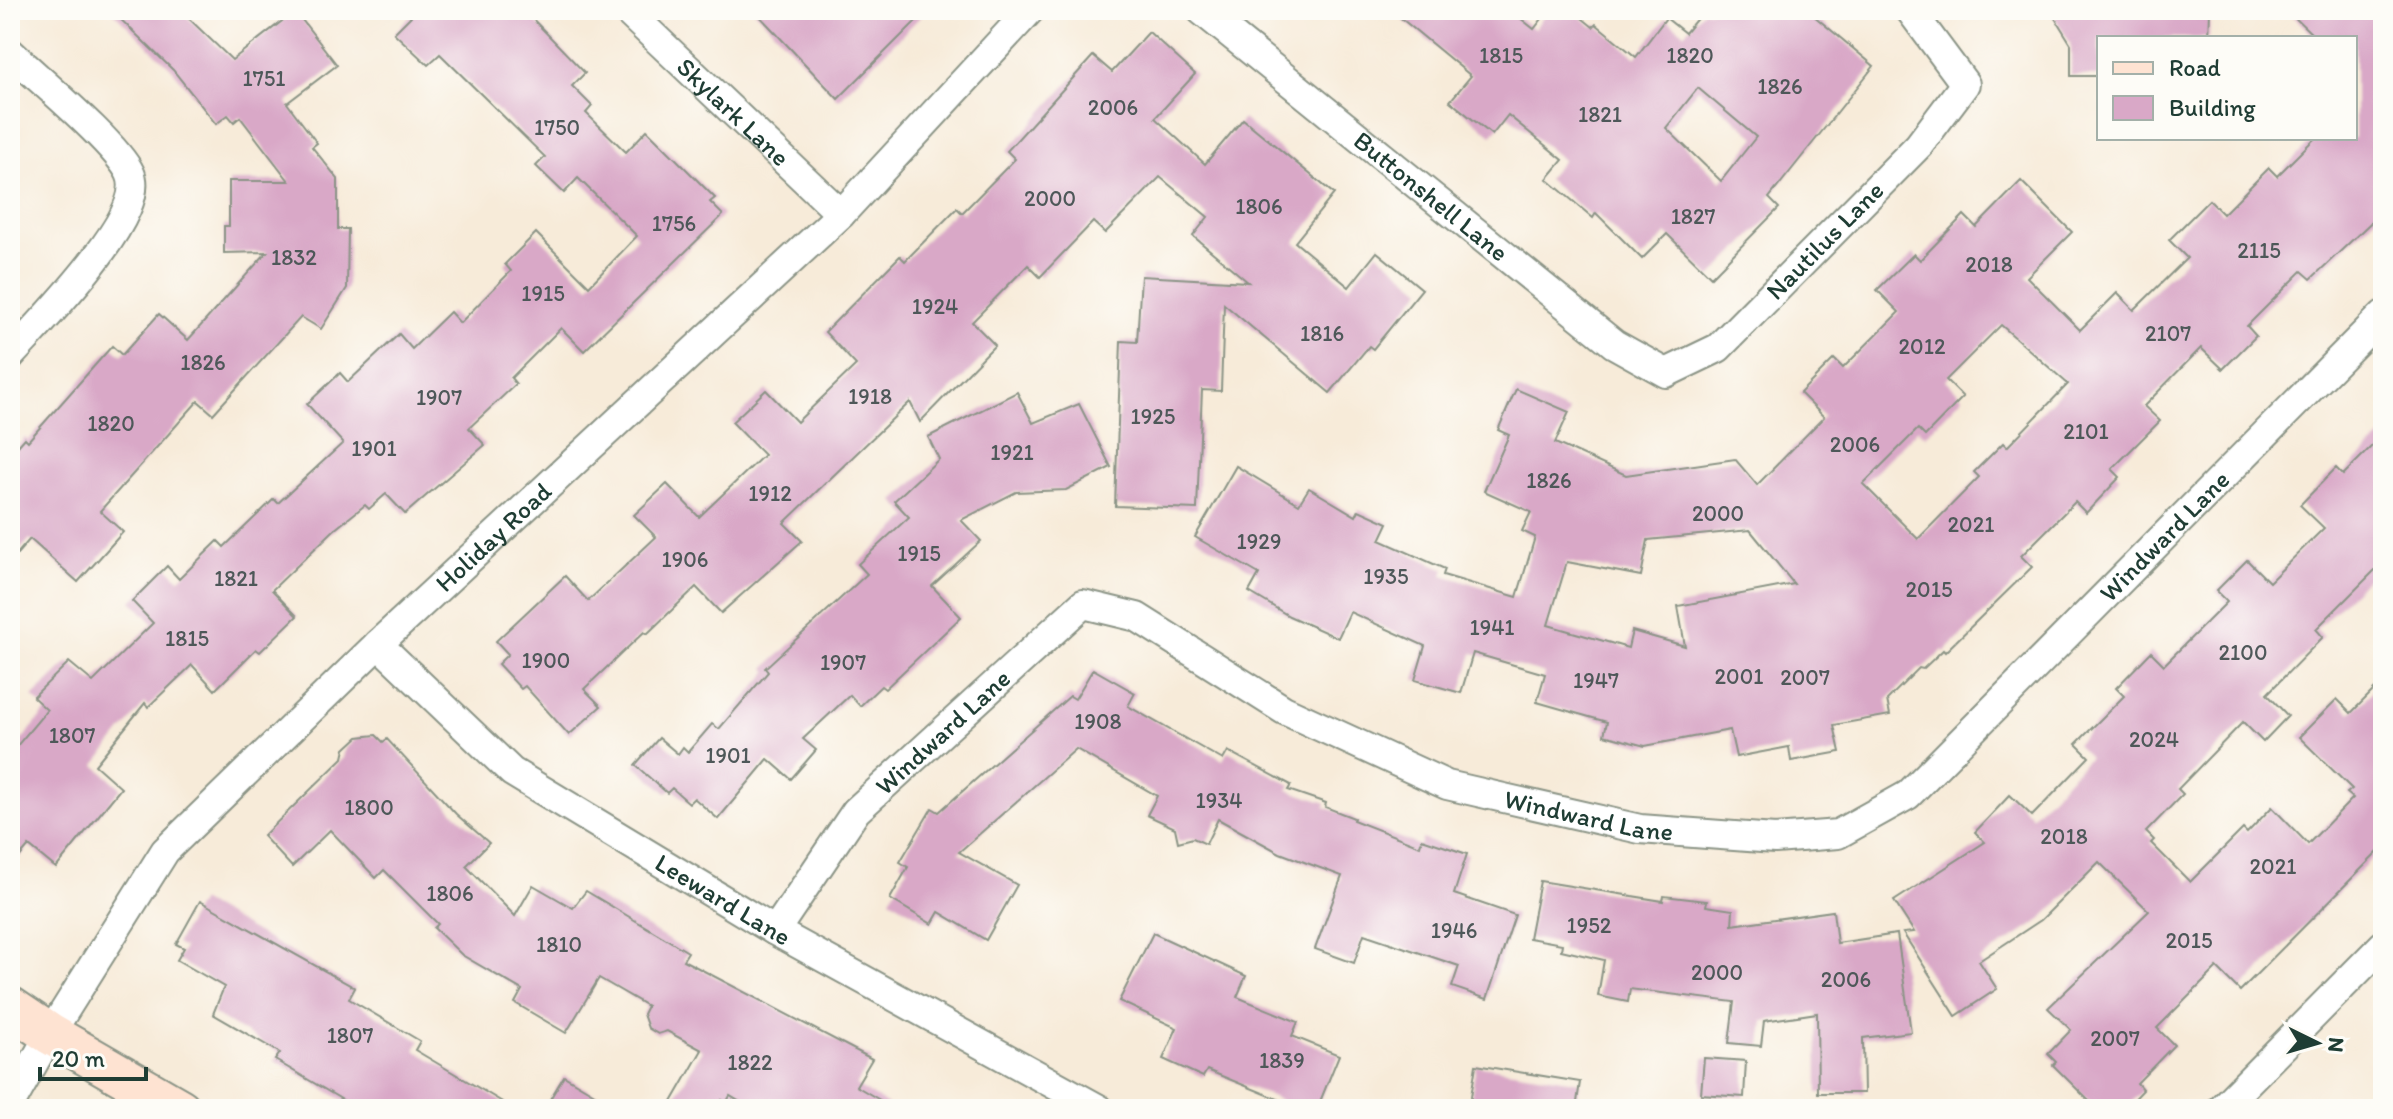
<svg xmlns="http://www.w3.org/2000/svg" width="2393" height="1119" viewBox="0 0 2393 1119" font-family="Itim,sans-serif">
	<rect width="100%" height="100%" fill="#fdfcf7"/>
	<filter id="ink" filterUnits="userSpaceOnUse"><feTurbulence type="fractalNoise" baseFrequency=".0125" numOctaves="2"/><feDisplacementMap in="SourceGraphic" scale="16" xChannelSelector="R" yChannelSelector="G"/><feConvolveMatrix kernelMatrix="1 2 1 2 8 2 1 2 1" color-interpolation-filters="sRGB"/></filter>
	<filter id="wash" filterUnits="userSpaceOnUse"><feTurbulence type="fractalNoise" baseFrequency=".006" numOctaves="4" result="noise"/><feDisplacementMap in="SourceGraphic" scale="32" xChannelSelector="R" yChannelSelector="G"/><feGaussianBlur stdDeviation="1.8" result="paint"/><feColorMatrix in="noise" values="0 0 0 0 0 0 0 0 0 0 0 0 0 0 0 0 0 1.4 0 .05"/><feComposite in="paint" operator="in"/></filter>
	<g filter="url(#wash)">
		<rect width="100%" height="100%" fill="#f7ebd9"/>
		<g id="blocks">
			<!-- building -->
			<g fill="#d9a8c7" fill-rule="evenodd">
				<polygon points="111,10 180,10 232,60 295,11 337,65 287,103 317,143 312,147 338,179 338,229 348,229 347,288 321,329 301,317 213,414 198,401 100,511 123,532 78,582 30,539 10,562 10,455 25,438 28,441 112,346 122,355 159,314 188,340 267,252 224,253 224,226 229,226 229,181 289,181 240,117 234,122 228,115 216,124 173,70"/>
				<polygon points="417,10 524,10 585,73 572,86 592,106 586,113 626,152 647,130 715,198 710,202 723,215 584,351 561,328 511,378 516,384 469,428 485,445 405,514 386,494 369,509 365,505 334,530 272,590 297,616 260,652 256,649 215,690 192,665 148,707 145,703 95,765 121,788 56,868 29,846 10,868 10,754 47,710 33,697 69,662 93,682 153,623 132,601 167,566 179,579 218,541 224,547 274,499 278,503 343,443 307,404 340,373 348,382 399,334 412,349 450,312 460,323 511,271 505,264 536,233 589,286 637,236 578,178 564,193 536,166 545,157 440,54 428,65 394,33"/>
				<polygon points="754,10 927,10 838,99"/>
				<path d="M 1391,10 L 1510,10 L 1534,29 L 1549,10 L 1572,10 L 1593,27 L 1596,24 L 1636,57 L 1666,18 L 1685,33 L 1704,10 L 1807,10 L 1874,66 L 1769,198 L 1779,208 L 1711,277 L 1667,234 L 1642,259 L 1596,213 L 1593,218 L 1547,179 L 1563,160 L 1508,115 L 1492,135 L 1450,101 L 1471,76 ZM 1698,88 L 1756,137 L 1721,181 L 1666,128 Z"/>
				<polygon points="2050,10 2210,10 2209,38 2099,38 2099,76 2071,76 2071,44"/>
				<path d="M 2287,10 L 2383,10 L 2383,211 L 2311,279 L 2302,271 L 2247,326 L 2256,336 L 2223,369 L 2201,348 L 2144,406 L 2160,421 L 2112,469 L 2120,477 L 2086,513 L 2075,502 L 2021,556 L 2032,567 L 1945,652 L 1943,650 L 1923,669 L 1919,668 L 1887,700 L 1890,715 L 1834,725 L 1840,752 L 1791,761 L 1789,747 L 1736,757 L 1730,730 L 1645,746 L 1604,735 L 1607,722 L 1537,702 L 1545,674 L 1473,653 L 1461,693 L 1415,680 L 1425,646 L 1350,612 L 1338,638 L 1289,616 L 1249,592 L 1259,574 L 1195,537 L 1236,466 L 1299,504 L 1309,488 L 1356,516 L 1359,510 L 1388,523 L 1380,540 L 1445,569 L 1443,575 L 1517,597 L 1535,537 L 1522,531 L 1531,512 L 1484,491 L 1509,435 L 1498,430 L 1516,389 L 1569,412 L 1555,443 L 1626,475 L 1735,459 L 1757,485 L 1824,417 L 1800,393 L 1834,359 L 1843,368 L 1899,312 L 1877,290 L 1914,254 L 1920,260 L 1964,215 L 1976,227 L 2021,181 L 2072,232 L 2027,277 L 2080,330 L 2117,293 L 2134,310 L 2187,258 L 2169,240 L 2209,200 L 2223,214 L 2269,168 L 2277,176 L 2315,138 L 2355,138 L 2355,38 L 2316,38 ZM 2001,325 L 2068,384 L 2007,447 L 2003,443 L 1974,472 L 1979,477 L 1918,539 L 1863,484 L 1918,429 L 1925,436 L 1963,397 L 1946,380 ZM 1750,530 L 1794,584 L 1678,606 L 1685,646 L 1632,631 L 1628,648 L 1548,625 L 1567,562 L 1641,576 L 1648,540 Z"/>
				<polygon points="1149,32 1195,74 1155,118 1205,164 1243,119 1334,194 1295,242 1349,287 1377,252 1422,289 1373,349 1369,346 1330,393 1224,304 1221,391 1202,390 1197,509 1115,506 1121,341 1137,342 1141,276 1248,282 1193,236 1208,217 1160,177 1105,233 1093,222 1040,277 1028,265 972,322 995,345 920,422 910,402 784,523 802,541 721,613 696,587 647,634 644,632 584,689 601,706 569,735 525,686 521,689 498,664 508,654 496,641 565,576 588,601 656,537 634,515 667,484 699,517 764,455 732,422 766,390 797,422 856,365 825,332 900,256 905,261 957,208 962,213 1015,159 1007,151 1093,56 1112,72"/>
				<polygon points="1017,392 1033,423 1079,404 1111,467 1066,490 1016,492 961,520 981,541 932,586 961,617 885,689 881,686 860,706 850,695 803,739 816,750 791,779 768,759 718,819 694,798 689,803 672,788 667,793 635,765 659,738 678,754 683,747 688,752 712,724 719,729 768,672 765,668 867,574 858,564 909,517 894,501 939,459 928,437"/>
				<polygon points="2383,435 2383,562 2316,629 2323,637 2267,694 2288,716 2263,742 2243,722 2178,789 2183,794 2146,832 2154,840 2151,843 2190,882 2243,829 2247,833 2272,807 2308,844 2353,798 2347,793 2352,789 2299,737 2337,699 2351,713 2383,681 2383,847 2240,991 2217,968 2157,1028 2174,1045 2137,1083 2143,1090 2125,1109 2097,1109 2053,1065 2056,1062 2048,1054 2071,1030 2048,1008 2149,911 2099,862 2041,920 1979,961 1997,989 1956,1016 1903,933 1914,932 1894,901 1985,842 1975,832 2010,795 2032,816 2089,757 2076,744 2124,696 2116,688 2151,652 2164,665 2227,602 2216,591 2247,560 2269,582 2324,528 2300,505 2336,468 2343,475"/>
				<polygon points="1093,669 1135,693 1128,706 1223,760 1228,751 1291,785 1288,790 1326,803 1325,807 1354,818 1353,820 1420,846 1422,839 1467,854 1454,894 1515,915 1487,999 1452,987 1459,966 1364,934 1354,963 1315,949 1342,876 1280,853 1218,819 1206,844 1193,838 1178,842 1175,828 1147,815 1157,796 1076,749 959,852 1017,885 986,940 939,912 932,924 890,899 908,867 900,862 932,808 939,812 1070,696 1075,699"/>
				<polygon points="376,735 383,742 387,739 456,814 489,843 466,866 515,916 533,885 573,908 586,891 688,952 683,960 872,1059 856,1086 895,1109 752,1109 730,1096 726,1103 722,1100 717,1109 668,1109 702,1050 667,1031 658,1034 648,1028 643,1014 647,1006 599,978 566,1033 515,1003 522,990 462,955 434,928 438,924 384,870 376,878 330,830 292,867 263,836 343,758 345,749 358,737"/>
				<polygon points="1540,881 1663,901 1664,896 1707,901 1706,906 1733,910 1732,925 1833,911 1837,943 1897,934 1911,1032 1863,1038 1864,1093 1818,1093 1817,1013 1764,1021 1761,1046 1729,1043 1734,1002 1630,989 1628,1002 1598,996 1604,960 1561,950 1562,944 1529,938"/>
				<polygon points="200,901 355,988 349,999 420,1041 415,1050 514,1109 358,1109 275,1060 280,1053 213,1014 224,987 177,960 184,948 176,944"/>
				<polygon points="1153,933 1246,976 1237,997 1298,1022 1292,1036 1339,1055 1317,1109 1302,1109 1207,1070 1203,1077 1163,1059 1177,1028 1119,1001"/>
				<polygon points="1704,1058 1746,1061 1744,1097 1701,1094"/>
				<polygon points="1476,1065 1580,1082 1576,1109 1469,1109"/>
				<polygon points="564,1076 620,1109 544,1109"/>
			</g>
		</g>
	</g>
	<g filter="url(#ink)">
		<use href="#blocks" fill-opacity="0" stroke="#8b9486" stroke-width="2"/>
		<g fill="none" stroke-linecap="round" stroke-linejoin="round">
			<defs>
				<g id="street">
					<path id="s1" d="M 626,10 L 841,214"/>
					<path id="s2" d="M 1201,10 L 1614,344 L 1666,373 L 1718,348 L 1919,145 L 1965,84 L 1910,10"/>
					<path d="M 10,52 C 37,78 116,143 130,173 C 150,215 38,325 10,356"/>
					<path id="s3" d="M 378,644 L 512,772 L 775,931 L 1099,1109"/>
					<path id="s4" d="M 775,931 L 856,811 L 1083,604 L 1137,617 L 1284,710 L 1447,785 L 1640,829 L 1775,839 L 1838,834 L 1908,795 L 2383,315"/>
					<path id="s5" d="M 10,1105 L 50,1034 L 165,851 L 378,644 L 841,214 L 1030,10"/>
					<polyline points="2221,1109 2383,945"/>
				</g>
				<polyline id="secondary" points="10,1007 50,1034 180,1109"/>
			</defs>
			<!-- street casing -->
			<use href="#street" stroke="#8b9486" stroke-width="32"/>
			<!-- secondary casing -->
			<use href="#secondary" stroke="#8b9486" stroke-width="44"/>
			<!-- street -->
			<use href="#street" stroke="#fff" stroke-width="28"/>
			<!-- secondary -->
			<use href="#secondary" stroke="#fee3d2" stroke-width="40"/>
		</g>
	</g>
	<g text-anchor="middle" dominant-baseline="central" stroke-width="6" stroke-linejoin="round" paint-order="stroke">
		<!-- number labels -->
		<g font-size="22" fill="#4e5859">
			<text x="1501" y="55">1815</text>
			<text x="1690" y="55">1820</text>
			<text x="264" y="78">1751</text>
			<text x="1780" y="86">1826</text>
			<text x="1113" y="107">2006</text>
			<text x="1600" y="114">1821</text>
			<text x="557" y="127">1750</text>
			<text x="1050" y="198">2000</text>
			<text x="1259" y="206">1806</text>
			<text x="1693" y="216">1827</text>
			<text x="674" y="223">1756</text>
			<text x="2259" y="250">2115</text>
			<text x="294" y="257">1832</text>
			<text x="1989" y="264">2018</text>
			<text x="543" y="293">1915</text>
			<text x="935" y="306">1924</text>
			<text x="1322" y="333">1816</text>
			<text x="2168" y="333">2107</text>
			<text x="1922" y="346">2012</text>
			<text x="203" y="362">1826</text>
			<text x="870" y="396">1918</text>
			<text x="439" y="397">1907</text>
			<text x="1153" y="416">1925</text>
			<text x="111" y="423">1820</text>
			<text x="2086" y="431">2101</text>
			<text x="1855" y="444">2006</text>
			<text x="374" y="448">1901</text>
			<text x="1012" y="452">1921</text>
			<text x="1549" y="480">1826</text>
			<text x="770" y="493">1912</text>
			<text x="1718" y="513">2000</text>
			<text x="1971" y="524">2021</text>
			<text x="1259" y="541">1929</text>
			<text x="919" y="553">1915</text>
			<text x="685" y="559">1906</text>
			<text x="1386" y="576">1935</text>
			<text x="236" y="578">1821</text>
			<text x="1929" y="589">2015</text>
			<text x="1492" y="627">1941</text>
			<text x="187" y="638">1815</text>
			<text x="2243" y="652">2100</text>
			<text x="546" y="660">1900</text>
			<text x="843" y="662">1907</text>
			<text x="1739" y="676">2001</text>
			<text x="1805" y="677">2007</text>
			<text x="1596" y="680">1947</text>
			<text x="1098" y="721">1908</text>
			<text x="72" y="735">1807</text>
			<text x="2154" y="739">2024</text>
			<text x="728" y="755">1901</text>
			<text x="1219" y="800">1934</text>
			<text x="369" y="807">1800</text>
			<text x="2064" y="836">2018</text>
			<text x="2273" y="866">2021</text>
			<text x="450" y="893">1806</text>
			<text x="1589" y="925">1952</text>
			<text x="1454" y="930">1946</text>
			<text x="2189" y="940">2015</text>
			<text x="559" y="944">1810</text>
			<text x="1717" y="972">2000</text>
			<text x="1846" y="979">2006</text>
			<text x="350" y="1035">1807</text>
			<text x="2115" y="1038">2007</text>
			<text x="1282" y="1060">1839</text>
			<text x="750" y="1062">1822</text>
		</g>
		<!-- street labels -->
		<g font-size="26" fill="#1f3d34" stroke="#fdfcf7">
			<text stroke="none"><textPath href="#s1" startOffset="148">Skylark Lane</textPath></text>
			<text stroke="none"><textPath href="#s2" startOffset="296">Buttonshell Lane</textPath></text>
			<text stroke="none"><textPath href="#s2" startOffset="800">Nautilus Lane</textPath></text>
			<text stroke="none"><textPath href="#s4" startOffset="1702">Windward Lane</textPath></text>
			<text stroke="none"><textPath href="#s5" startOffset="752">Holiday Road</textPath></text>
			<text stroke="none"><textPath href="#s4" startOffset="262">Windward Lane</textPath></text>
			<text stroke="none"><textPath href="#s4" startOffset="1006">Windward Lane</textPath></text>
			<text stroke="none"><textPath href="#s3" startOffset="432">Leeward Lane</textPath></text>
		</g>
	</g>
	<!-- margin -->
	<rect width="2393" height="1119" fill="none" stroke="#fdfcf7" stroke-width="40"/>
	<!-- legend -->
	<rect x="2097" y="36" width="260" height="104" fill="#fdfcf7" stroke="#a4b0a9" stroke-width="2"/>
	<rect x="2113" y="62" width="40" height="12" fill="#fee3d2" stroke="#a4b0a9" stroke-width="2"/>
	<text x="2169" y="76" font-size="24" fill="#1f3d34">Road</text>
	<rect x="2113" y="96" width="40" height="24" fill="#d9a8c7" stroke="#a4b0a9" stroke-width="2"/>
	<text x="2169" y="116" font-size="24" fill="#1f3d34">Building</text>
	<!-- north arrow -->
	<g transform="translate(2317 1043) rotate(95)" stroke="#fdfcf7" stroke-width="6" paint-order="stroke">
	<path d="M0-6L14 30L0 20L-14 30Z" fill="#1f3d34"/>
	<text y="-12" font-size="22" font-weight="bold" text-anchor="middle" fill="#1f3d34">N</text>
	</g>
	<!-- scale -->
	<path d="M40 1067v12h106v-12" fill="none" stroke="#1f3d34" stroke-width="4"/>
	<text x="52" y="1067" font-size="24" fill="#1f3d34" stroke="#fdfcf7" stroke-width="6" paint-order="stroke">20 m</text>
</svg>
